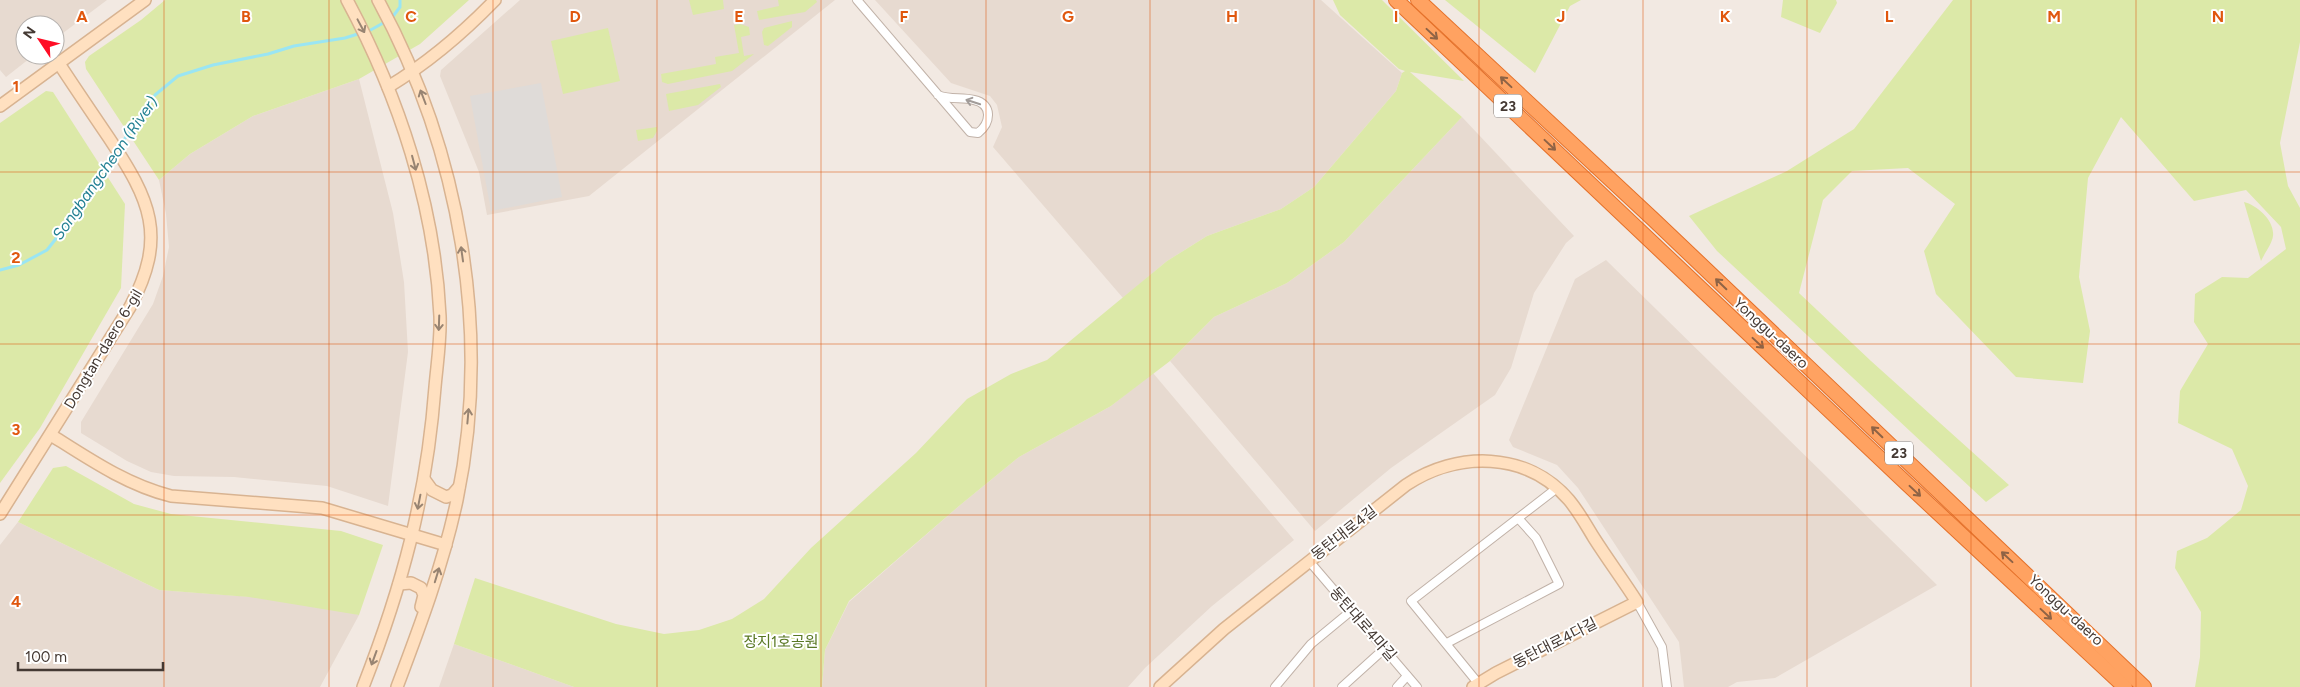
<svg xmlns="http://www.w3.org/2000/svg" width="2300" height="687" viewBox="0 0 2300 687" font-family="Figtree,'Noto Sans KR',sans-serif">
	<rect width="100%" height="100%" fill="#f2e9e2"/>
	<!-- residential -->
	<g fill="#e7dad0">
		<polygon points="0,0 107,0 55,39 55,25 25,25 25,55 34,55 6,77 0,70"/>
		<polygon points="520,0 835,0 589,196 487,215 479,172 440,76 441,70"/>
		<polygon points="875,0 1321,0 1402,73 1396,91 1314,187 1281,209 1207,236 1167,261 1123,298 993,147 1002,127 997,105 990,96 951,83"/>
		<polygon points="359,79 393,213 404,282 408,352 388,506 327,486 234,477 174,476 151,472 127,461 81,433 81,422 153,304 163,276 169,247 166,214 159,180 190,154 253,116"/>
		<polygon points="1462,117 1574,236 1566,243 1534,293 1511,368 1495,395 1391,468 1315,531 1170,361 1214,317 1287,283 1344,242"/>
		<polygon points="1606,260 1937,585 1775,678 1737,682 1728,687 1684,687 1679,642 1578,488 1557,465 1513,447 1509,440 1575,279"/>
		<polygon points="1153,373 1294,540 1212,606 1145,668 1128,687 822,687 825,650 849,602 959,506 1019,457 1111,406"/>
		<polygon points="18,522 159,590 308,601 359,615 320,687 0,687 0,545"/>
		<polygon points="454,644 574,687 439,687"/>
	</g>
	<!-- green -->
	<g fill="#dce9a8">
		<polygon points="165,0 469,0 420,44 359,79 253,116 190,154 159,180 86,69 85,62 89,56 141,20"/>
		<polygon points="689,0 723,0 724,9 693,15"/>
		<polygon points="778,0 816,0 817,2 805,12 759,20 757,11 779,6"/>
		<polygon points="1333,0 1382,0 1464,81 1410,72 1462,117 1344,242 1287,283 1214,317 1170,361 1111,406 1019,457 959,506 849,601 825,650 822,687 574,687 454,644 475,578 616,624 664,634 699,630 732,619 764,599 811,548 916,453 967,399 1011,374 1047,360 1167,261 1207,236 1281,209 1314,187 1396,91 1402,73 1405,71 1399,69 1340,15"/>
		<polygon points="1445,0 1581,0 1570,6 1535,73"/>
		<polygon points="1783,0 1836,0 1837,3 1820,33 1781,17"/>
		<polygon points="1953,0 2300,0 2300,42 2280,143 2288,186 2300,208 2300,687 2195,687 2200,657 2201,612 2175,568 2177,551 2207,538 2241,510 2248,486 2232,449 2178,423 2180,391 2208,344 2194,322 2195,294 2222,277 2248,278 2286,249 2281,227 2246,190 2194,201 2121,117 2088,178 2079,277 2090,331 2083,383 2016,377 1936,294 1924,251 1955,204 1908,168 1852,171 1823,200 1799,293 1871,361 2009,485 1986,502 1717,251 1689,216 1787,171 1854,129"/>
		<polygon points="792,21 792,27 768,46 764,45 762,32 764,28"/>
		<polygon points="740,24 749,27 750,35 741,37 744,56 754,54 732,71 668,84 662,82 661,74 716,64 715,57 739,53 734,25"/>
		<polygon points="608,28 620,81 563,94 551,41"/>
		<polygon points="720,84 721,87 698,105 669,111 666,94"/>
		<polygon points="46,91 53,92 125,204 121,288 40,428 0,483 0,123"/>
		<polygon points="657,127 657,131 653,138 638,141 636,130"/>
		<path d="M 2244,202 C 2257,205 2275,221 2273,236 C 2272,244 2264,254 2261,261 Z"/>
		<polygon points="66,466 134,504 171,514 341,531 383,545 359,615 249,597 159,590 18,522 53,468"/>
	</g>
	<!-- parking -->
	<polygon fill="#dfdbd8" points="541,83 562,197 491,211 470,96"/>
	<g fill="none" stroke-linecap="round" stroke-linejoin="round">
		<!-- stream -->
		<g stroke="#9ae5f3" stroke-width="3">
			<polyline points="391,19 400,7 400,0"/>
			<polyline points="367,32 385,22"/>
			<polyline points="119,147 155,95 178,76 213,65 268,54 294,46 345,38 361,33"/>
			<polyline points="0,270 19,265 47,250 62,231 115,152"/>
		</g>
		<defs>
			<g id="street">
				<path d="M 857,0 L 970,132 L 978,133 C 991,123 993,104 974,100 C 961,97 950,100 938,95"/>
				<polyline points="1309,561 1417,687"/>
				<polyline points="1637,602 1662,647 1667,687"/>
				<polyline points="1447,643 1559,584 1536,538 1518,518"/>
				<polyline points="1478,683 1411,601 1557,488"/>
				<polyline points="1275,687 1311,644 1351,611"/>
				<polyline points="1342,687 1384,649"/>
				<polyline points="1397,687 1407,676"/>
			</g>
			<g id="secondary">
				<path d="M 347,0 C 399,97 435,206 440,316 C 441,339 437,364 435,387 C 427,495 402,587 363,687"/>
				<path d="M 378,0 C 460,151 492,332 457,500 C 443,565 420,626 397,687"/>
				<path d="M 388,87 C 428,63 463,33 495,0"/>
				<polyline points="0,106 145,0"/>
				<path d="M 51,435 C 89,459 127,485 171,496 L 322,508 L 446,545"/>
				<polyline points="424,479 432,490 446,497 452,495 459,487"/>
				<path d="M 0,514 L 130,307 C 168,236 150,200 109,138 C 92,113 75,88 58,62"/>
				<polyline points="399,584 411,583 421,588 424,595 421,607"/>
				<path d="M 1160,687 L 1224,629 L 1406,485 C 1457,451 1527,451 1569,500 C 1579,512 1586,525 1594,538 C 1608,560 1623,580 1637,602 L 1496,673 L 1473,687"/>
			</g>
			<g id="highway">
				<polyline points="1396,0 1905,482 2125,687"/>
				<polyline points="1418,0 1654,220 2144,687"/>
			</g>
		</defs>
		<!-- street casing -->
		<use href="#street" stroke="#c1b2a8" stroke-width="10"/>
		<!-- secondary casing -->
		<use href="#secondary" stroke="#d8b391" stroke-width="14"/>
		<!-- highway casing -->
		<use href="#highway" stroke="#e5712a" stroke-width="16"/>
		<!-- street -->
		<use href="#street" stroke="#fff" stroke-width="8"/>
		<!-- secondary -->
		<use href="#secondary" stroke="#ffe0c0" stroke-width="11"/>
		<!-- highway -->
		<use href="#highway" stroke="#ffa261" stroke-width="14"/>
	</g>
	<!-- one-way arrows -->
	<defs><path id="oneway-shaft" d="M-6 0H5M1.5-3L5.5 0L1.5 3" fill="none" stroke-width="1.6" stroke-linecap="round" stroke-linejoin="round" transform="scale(1.25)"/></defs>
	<g stroke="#988472">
		<use href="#oneway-shaft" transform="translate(361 26) rotate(62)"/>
		<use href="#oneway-shaft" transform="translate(423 97) rotate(-111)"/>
		<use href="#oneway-shaft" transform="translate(414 163) rotate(75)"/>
		<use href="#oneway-shaft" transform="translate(462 254) rotate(-98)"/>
		<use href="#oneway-shaft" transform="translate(439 323) rotate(92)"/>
		<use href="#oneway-shaft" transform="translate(468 416) rotate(-85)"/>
		<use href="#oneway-shaft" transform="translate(419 502) rotate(101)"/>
		<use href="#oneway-shaft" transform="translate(437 575) rotate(-73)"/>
		<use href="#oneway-shaft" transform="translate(374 658) rotate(110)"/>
	</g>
	<g stroke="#8f6345">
		<use href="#oneway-shaft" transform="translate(1432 34) rotate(43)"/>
		<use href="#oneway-shaft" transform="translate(1506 82) rotate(-137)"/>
		<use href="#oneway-shaft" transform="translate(1550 145) rotate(43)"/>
		<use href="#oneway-shaft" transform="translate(1721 284) rotate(-136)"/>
		<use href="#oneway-shaft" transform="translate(1758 343) rotate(43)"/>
		<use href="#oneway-shaft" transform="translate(1877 432) rotate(-136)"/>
		<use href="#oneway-shaft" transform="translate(1915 491) rotate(43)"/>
		<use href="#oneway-shaft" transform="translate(2007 557) rotate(-137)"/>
		<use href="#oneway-shaft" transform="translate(2046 614) rotate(43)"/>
	</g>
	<use stroke="#a29c99" href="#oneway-shaft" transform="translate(973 102) rotate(-162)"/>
	<!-- grid -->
	<path fill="none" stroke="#e0570e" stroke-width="1" stroke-opacity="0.55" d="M 164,0 L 164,687M 329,0 L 329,687M 493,0 L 493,687M 657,0 L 657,687M 821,0 L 821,687M 986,0 L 986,687M 1150,0 L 1150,687M 1314,0 L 1314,687M 1479,0 L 1479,687M 1643,0 L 1643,687M 1807,0 L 1807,687M 1971,0 L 1971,687M 2136,0 L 2136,687M 0,172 L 2300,172M 0,344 L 2300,344M 0,515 L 2300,515"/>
	<g text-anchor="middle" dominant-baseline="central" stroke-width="4" stroke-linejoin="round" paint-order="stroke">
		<!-- shield labels -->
		<g fill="#fff" stroke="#7c7470" stroke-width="1">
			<rect x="1494" y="94.5" width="28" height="23" rx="4"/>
			<rect x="1885" y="441.5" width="28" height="23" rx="4"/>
		</g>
		<g font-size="14" font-weight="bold" fill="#443933">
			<text x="1508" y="106">23</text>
			<text x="1899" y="453">23</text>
		</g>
		<!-- street labels -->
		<g font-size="15" fill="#443933" stroke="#fff">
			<text transform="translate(1771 333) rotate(43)">Yonggu-daero</text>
			<text transform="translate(103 349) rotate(-59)">Dongtan-daero 6-gil</text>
			<text transform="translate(1344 533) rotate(-38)">동탄대로4길</text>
			<text transform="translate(2066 610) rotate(43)">Yonggu-daero</text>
			<text transform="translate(1363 624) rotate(49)">동탄대로4마길</text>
			<text transform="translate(1555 643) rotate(-27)">동탄대로4다길</text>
		</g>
		<!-- park labels -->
		<g font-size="15" fill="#597824" stroke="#fff">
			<text x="781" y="642">장지1호공원</text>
		</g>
		<!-- water labels -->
		<g font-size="16" font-style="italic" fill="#238093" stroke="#fff">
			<text transform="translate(105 168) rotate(-55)">Songbangcheon (River)</text>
		</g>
	</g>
	<g font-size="16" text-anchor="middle" font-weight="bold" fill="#e0570e" stroke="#fff" stroke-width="4" stroke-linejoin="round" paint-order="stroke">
		<text x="82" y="22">A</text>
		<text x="246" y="22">B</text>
		<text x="411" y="22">C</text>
		<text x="575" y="22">D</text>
		<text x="739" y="22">E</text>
		<text x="904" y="22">F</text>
		<text x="1068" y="22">G</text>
		<text x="1232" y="22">H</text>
		<text x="1396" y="22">I</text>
		<text x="1561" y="22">J</text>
		<text x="1725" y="22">K</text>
		<text x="1889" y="22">L</text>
		<text x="2054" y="22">M</text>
		<text x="2218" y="22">N</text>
		<text x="16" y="92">1</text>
		<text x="16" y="263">2</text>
		<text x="16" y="435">3</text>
		<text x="16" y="607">4</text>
	</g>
	<!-- north arrow -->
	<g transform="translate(40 40) rotate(305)"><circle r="24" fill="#ffffff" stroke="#b4b0ad"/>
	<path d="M0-4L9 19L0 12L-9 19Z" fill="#ff0d25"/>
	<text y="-8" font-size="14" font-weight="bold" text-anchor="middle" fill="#443933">N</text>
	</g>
	<!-- scale -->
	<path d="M18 662v8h145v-8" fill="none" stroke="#443933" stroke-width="2.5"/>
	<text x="25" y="662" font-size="15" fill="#443933" stroke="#ffffff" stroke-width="4" paint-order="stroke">100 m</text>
</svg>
